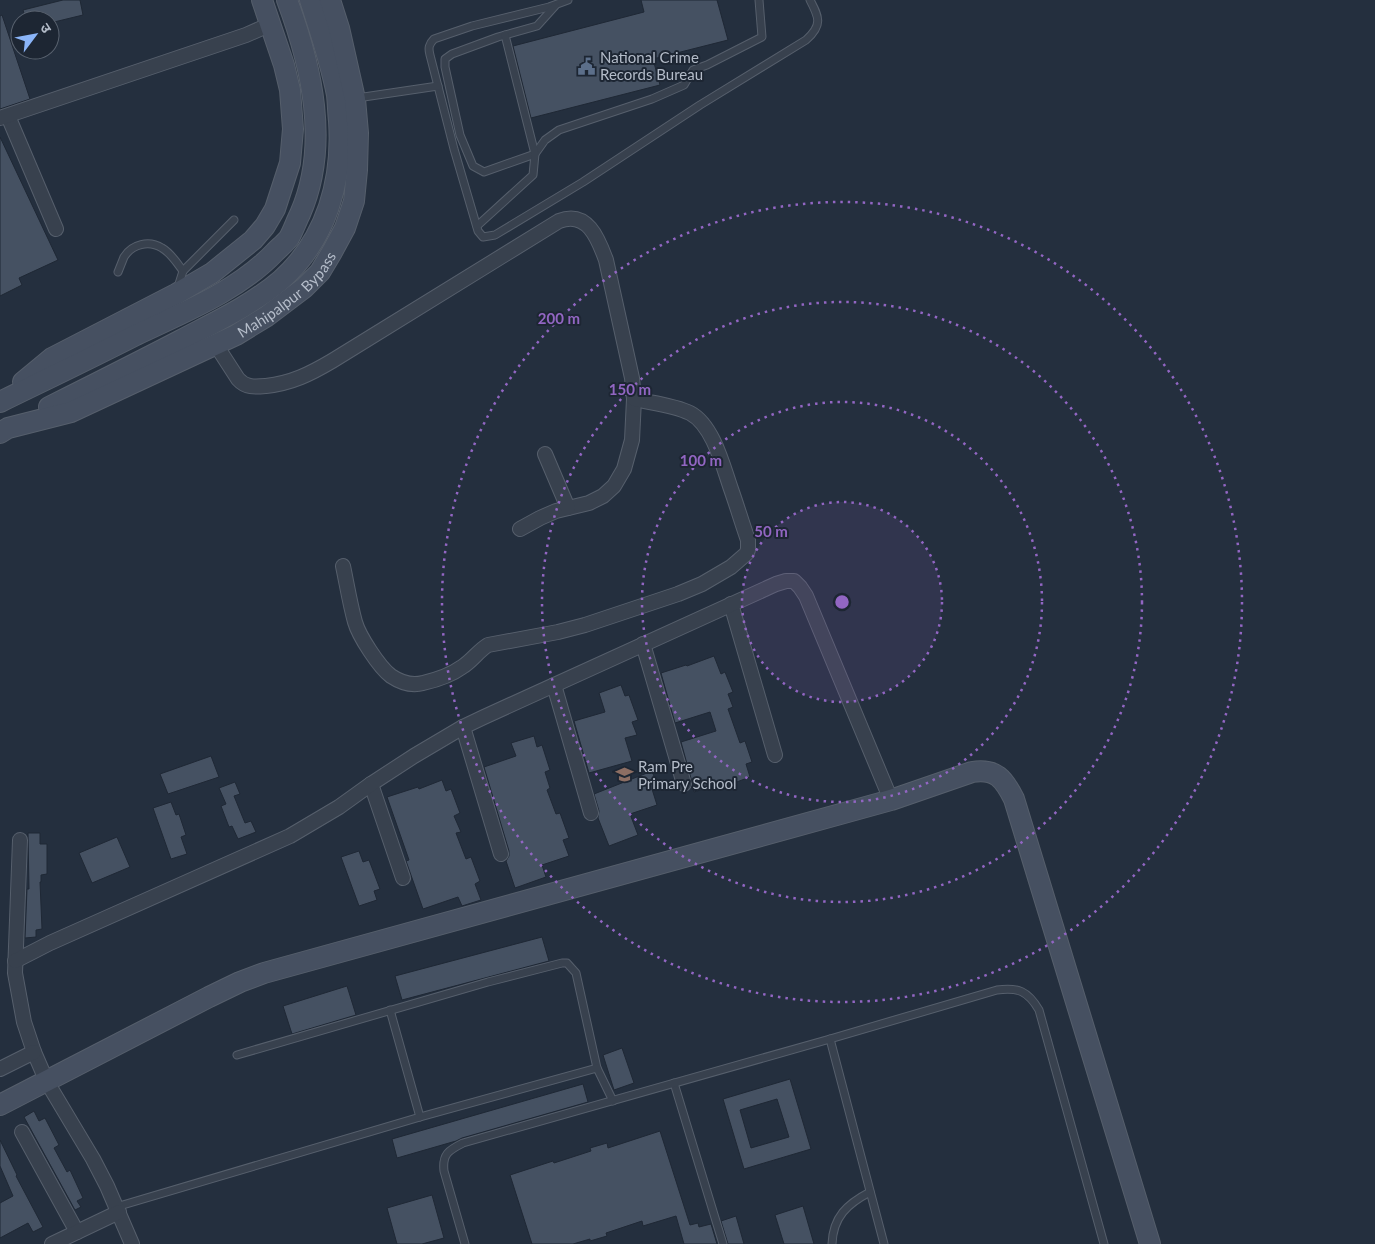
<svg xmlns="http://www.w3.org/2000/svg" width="1375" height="1244" viewBox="0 0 1375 1244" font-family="Lato,'Noto Sans Devanagari',sans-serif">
	<rect width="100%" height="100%" fill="#242f3e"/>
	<!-- building -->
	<g fill="#455162" stroke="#1f2835" fill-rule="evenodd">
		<polygon points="63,0 80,0 83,15 50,23 50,20 26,20 23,10"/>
		<polygon points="641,0 717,0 728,40 653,59 660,85 531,118 513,46 644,12"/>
		<polygon points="2,15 30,99 0,109 0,16"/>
		<polygon points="0,137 58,260 19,278 22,285 0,296"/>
		<polygon points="714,656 721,674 725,672 733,692 728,694 733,707 728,709 740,743 745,741 752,762 746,764 750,777 734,783 733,780 694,792 692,782 681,742 716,731 710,712 675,723 661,673 686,665 687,666"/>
		<polygon points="621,685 625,696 629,695 638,720 632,722 637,735 625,738 632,761 589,773 574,721 605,712 599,693"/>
		<polygon points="534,736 537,747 542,745 550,770 545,772 550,788 547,790 556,814 560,813 569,838 563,840 569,856 542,865 546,877 515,888 506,861 509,856 509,851 484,767 516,756 511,743"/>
		<polygon points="211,756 219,777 168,794 160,774"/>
		<polygon points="652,771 658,787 652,789 657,805 630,814 638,835 609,846 598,818 599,811 594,794"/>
		<polygon points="442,780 446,791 451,789 460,813 454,816 461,832 456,833 466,859 471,857 480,881 475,884 481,900 462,906 458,897 423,909 406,861 409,860 387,797 418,787 419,789"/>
		<polygon points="235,782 240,794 234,796 245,823 251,821 256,832 238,839 232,826 229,827 221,806 226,804 219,788"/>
		<polygon points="171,802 176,815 179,814 186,835 181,837 187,854 171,859 153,808"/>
		<polygon points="28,833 40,833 40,844 47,844 47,874 41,875 41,882 40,882 42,929 36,930 36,937 25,938 27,889 29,889"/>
		<polygon points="117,837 130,867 92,883 79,853"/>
		<polygon points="359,851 363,862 369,860 380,889 374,891 377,900 359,906 341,857"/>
		<polygon points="542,937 549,961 402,1000 395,976"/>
		<polygon points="347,986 356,1015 292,1034 283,1006"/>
		<polygon points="622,1048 634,1083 614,1090 603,1055"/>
		<path d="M 790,1079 L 811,1149 L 744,1169 L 723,1099 ZM 777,1099 L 789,1137 L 751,1148 L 740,1110 Z"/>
		<polygon points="583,1084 588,1102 462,1138 456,1141 397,1158 392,1139"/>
		<polygon points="34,1111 39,1121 45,1118 59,1145 54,1148 67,1172 70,1170 83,1198 77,1201 81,1207 75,1210 24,1117"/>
		<polygon points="660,1131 690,1225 698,1223 699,1227 711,1224 717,1244 684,1244 676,1216 643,1226 642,1221 606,1233 607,1236 590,1241 590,1239 573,1244 532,1244 510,1175 553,1161 554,1163 591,1151 590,1148 607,1143 608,1148"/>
		<polygon points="0,1140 17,1175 16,1176 43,1227 33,1232 28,1223 0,1238 0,1203 13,1196 0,1166"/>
		<polygon points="432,1195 444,1238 422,1244 397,1244 387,1208"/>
		<polygon points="803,1206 814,1244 784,1244 775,1215"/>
		<polygon points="736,1216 744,1244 728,1244 721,1221"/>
	</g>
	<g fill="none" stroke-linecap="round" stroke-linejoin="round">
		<defs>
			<g id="lane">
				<path d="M 568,0 L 549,7 L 472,26 L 434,39 C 429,44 428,48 430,55 L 454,149 L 478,231 L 483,237 L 495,235 L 583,182 L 700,105 L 806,40 C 823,25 819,17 810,0"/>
				<polyline points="555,6 537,26 498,37 452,54 445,59 445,67 460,135 473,166 484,172 535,154 545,140 559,130 652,99 684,85 693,70 707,65 762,37 759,0"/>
				<polyline points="357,98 438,86"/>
				<polyline points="477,226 533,175 535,154 505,35"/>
				<path d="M 118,272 C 120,267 122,262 124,257 C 132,244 149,240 162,248 C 171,253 177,263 183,271"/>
				<polyline points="178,287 183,271 234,220"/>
				<polyline points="390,1010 420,1117"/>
				<polyline points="830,1039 884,1244"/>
				<polyline points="237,1055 488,982 562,963 567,963 576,973 597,1068"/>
				<polyline points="674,1083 723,1244"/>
				<polyline points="116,1207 420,1117 597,1068 613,1101"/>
				<path d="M 465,1244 L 444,1171 C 442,1154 449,1150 463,1143 L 830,1039 L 997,990 C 1018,987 1028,991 1039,1010 L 1104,1244"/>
				<path d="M 832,1244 C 833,1217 847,1204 870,1192"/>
			</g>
			<g id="street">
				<polyline points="8,116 56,229"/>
				<polyline points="0,118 246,35 271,24"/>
				<path d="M 216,345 L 238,379 C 246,388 255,387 266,386 C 292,383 310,374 332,361 L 559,221 C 587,210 598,238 606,260 L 632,378 L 634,399 L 632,440 L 624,469 L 614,486 L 603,496 L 589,503 L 556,511 L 540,518 L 520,529"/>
				<polyline points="545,454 568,508"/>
				<path d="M 343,566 C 347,585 350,604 355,622 C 359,636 379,667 391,676 C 400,682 412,686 423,683 C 436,680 451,675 462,667 C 472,661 478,651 488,645 L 558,632 L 585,625 L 678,594 L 702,584 L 731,567 L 746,554 L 748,550 L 748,540 C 742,523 737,506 731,489 C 723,466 713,425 690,413 C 674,405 652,403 634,399"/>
				<polyline points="731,604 775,755"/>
				<polyline points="643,644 684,784"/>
				<polyline points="554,685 591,813"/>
				<polyline points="463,727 501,854"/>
				<polyline points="371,784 403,878"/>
				<polyline points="20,840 15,973 24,1022 34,1052 47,1082 93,1159 107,1186 132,1244"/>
				<polyline points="15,961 50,943 290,836 339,807 371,784 414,756 463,727 484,717 776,584 786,581 794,581 800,587 806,596 891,800"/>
				<polyline points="0,1069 34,1052"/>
				<polyline points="22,1132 77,1232"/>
				<polyline points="52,1244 119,1212"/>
			</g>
			<g id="secondary">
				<polyline points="23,382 52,358 176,294 212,273 253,240 265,226 275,209 290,163 293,129 290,90 284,65 262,0"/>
				<path d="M 0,402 C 45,380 91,358 136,335 C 184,312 238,291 275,252 C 280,247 285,243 289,238 C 293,231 296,222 300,214 C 330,146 312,67 287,0"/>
				<path d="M 49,407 C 93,385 137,363 181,340 C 215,322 252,305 281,280 C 327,239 343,180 339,121 C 338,113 338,104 337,95 C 331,63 320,31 310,0"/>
				<path id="s1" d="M 0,433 L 8,428 L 71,412 L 236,335 L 267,316 L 304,288 L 320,272 L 332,252 L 345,228 L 354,201 L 357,170 L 358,133 L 355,99 L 339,28 L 330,0"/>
				<path d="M 0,1105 L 209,997 L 240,982 L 264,973 L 891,800 L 972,772 C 996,768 1004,779 1014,799 L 1150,1244"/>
			</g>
		</defs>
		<!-- lane casing -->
		<use href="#lane" stroke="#565f6c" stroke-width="9"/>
		<!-- street casing -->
		<use href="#street" stroke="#565f6c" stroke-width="16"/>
		<!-- secondary casing -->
		<use href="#secondary" stroke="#565f6c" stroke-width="22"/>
		<!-- lane -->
		<use href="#lane" stroke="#38414e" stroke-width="7"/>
		<!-- street -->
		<use href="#street" stroke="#38414e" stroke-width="14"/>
		<!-- secondary -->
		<use href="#secondary" stroke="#465061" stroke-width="20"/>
	</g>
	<!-- distance rings -->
	<circle cx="842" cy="602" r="100" fill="#9266c3" fill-opacity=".12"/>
	<g fill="none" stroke="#9266c3" stroke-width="2.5" stroke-dasharray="2.5 5">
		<circle cx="842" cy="602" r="100"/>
		<circle cx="842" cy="602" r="200"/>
		<circle cx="842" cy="602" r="300"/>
		<circle cx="842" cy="602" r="400"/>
	</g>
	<!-- icons -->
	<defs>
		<symbol id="civic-bare" viewBox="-9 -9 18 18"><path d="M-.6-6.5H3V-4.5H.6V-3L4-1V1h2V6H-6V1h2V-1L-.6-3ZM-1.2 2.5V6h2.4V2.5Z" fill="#5c6f8a" stroke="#1d2633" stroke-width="2.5" paint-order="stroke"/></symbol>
		<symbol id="school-bare" viewBox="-9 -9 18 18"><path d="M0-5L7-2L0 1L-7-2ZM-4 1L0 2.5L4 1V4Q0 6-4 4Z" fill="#8d6e63" stroke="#1d2633" stroke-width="2.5" paint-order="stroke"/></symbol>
	</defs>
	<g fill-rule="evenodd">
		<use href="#civic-bare" x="574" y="54" width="25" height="25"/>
		<use href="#school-bare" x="612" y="762" width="25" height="25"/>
	</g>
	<g text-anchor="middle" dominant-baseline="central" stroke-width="4" stroke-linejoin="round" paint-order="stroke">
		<!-- poi labels -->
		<g font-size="15" fill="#b4bcc9" stroke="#1d2633" text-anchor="start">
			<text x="600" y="57">National Crime<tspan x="600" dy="17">Records Bureau</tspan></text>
			<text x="638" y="766">Ram Pre<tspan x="638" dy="17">Primary School</tspan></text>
		</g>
		<!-- street labels -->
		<g font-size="15" fill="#b4bcc9" stroke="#1d2633">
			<text stroke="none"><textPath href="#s1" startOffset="322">Mahipalpur Bypass</textPath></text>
		</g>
	</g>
	<circle cx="842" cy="602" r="8" fill="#9266c3" stroke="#1d2633" stroke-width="2.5"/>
	<g font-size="15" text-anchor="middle" font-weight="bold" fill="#9266c3" stroke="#1d2633" stroke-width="4" stroke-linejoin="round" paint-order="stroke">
		<text x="559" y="324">200 m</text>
		<text x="630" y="395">150 m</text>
		<text x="701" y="466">100 m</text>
		<text x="771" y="537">50 m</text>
	</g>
	<!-- north arrow -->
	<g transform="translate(35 35) rotate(58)"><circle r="24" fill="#1d2633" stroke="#59626f"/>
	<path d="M0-4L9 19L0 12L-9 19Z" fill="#8ab4f8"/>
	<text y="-8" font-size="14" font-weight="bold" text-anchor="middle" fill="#b4bcc9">उ</text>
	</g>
</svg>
